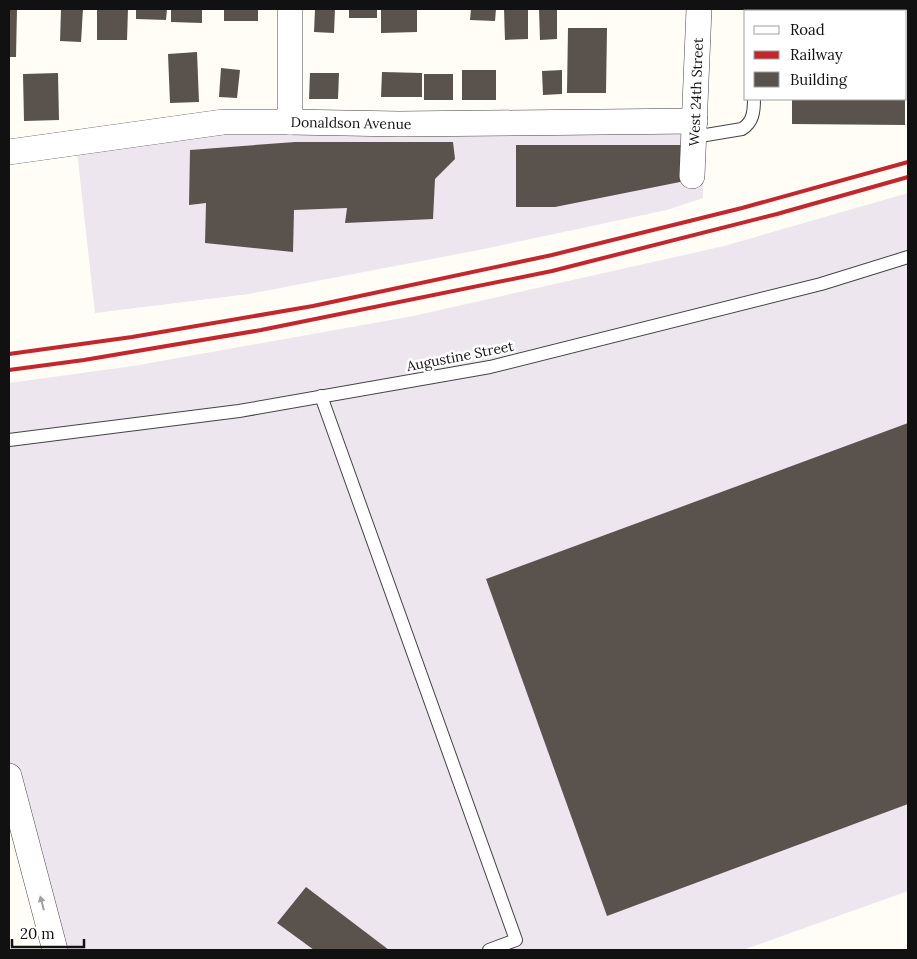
<svg xmlns="http://www.w3.org/2000/svg" width="917" height="959" viewBox="0 0 917 959" font-family="Lora,serif">
	<rect width="100%" height="100%" fill="#fffdf5"/>
	<!-- industrial -->
	<g fill="#eee6ef">
		<polygon points="704,117 703,198 667,210 479,250 249,294 95,313 76,143 223,122"/>
		<polygon points="908,193 908,891 743,950 55,950 9,776 9,383 133,366 413,316 724,246"/>
	</g>
	<!-- building -->
	<g fill="#5a524d">
		<polygon points="9,9 17,9 16,57 9,57"/>
		<polygon points="61,9 83,9 81,42 60,41"/>
		<polygon points="97,9 128,9 127,40 97,40"/>
		<polygon points="136,9 167,9 166,20 136,19"/>
		<polygon points="171,9 202,9 202,23 171,22"/>
		<rect x="224" y="9" width="34" height="12"/>
		<polygon points="315,9 335,9 334,33 314,32"/>
		<rect x="349" y="9" width="28" height="9"/>
		<polygon points="381,9 417,9 417,32 381,33"/>
		<polygon points="471,9 496,9 495,21 470,20"/>
		<polygon points="504,9 528,9 528,39 505,40"/>
		<polygon points="539,9 557,9 557,39 540,40"/>
		<polygon points="568,28 607,28 606,93 567,93"/>
		<polygon points="197,52 199,102 170,103 168,54"/>
		<polygon points="221,68 240,70 237,98 219,97"/>
		<rect x="462" y="70" width="34" height="30"/>
		<polygon points="562,70 562,94 543,95 542,71"/>
		<polygon points="382,72 422,73 422,97 381,97"/>
		<polygon points="58,73 59,120 24,121 23,74"/>
		<polygon points="310,73 339,73 338,99 309,99"/>
		<rect x="424" y="74" width="29" height="26"/>
		<polygon points="792,99 905,99 905,125 792,124"/>
		<polygon points="295,142 453,142 455,159 435,179 433,219 345,223 347,208 294,210 293,252 205,243 206,203 189,205 190,150"/>
		<polygon points="516,145 681,145 680,182 555,207 516,207"/>
		<polygon points="908,423 908,804 607,916 486,579"/>
		<polygon points="306,887 389,950 314,950 277,923"/>
	</g>
	<g fill="none" stroke-linecap="round" stroke-linejoin="round">
		<defs>
			<g id="lane">
				<polyline points="756,11 757,9"/>
				<path d="M 694,137 L 742,129 C 753,122 754,112 754,99"/>
				<polyline points="321,396 516,940 489,950"/>
				<polyline points="9,440 239,411 490,367 821,284 908,257"/>
			</g>
			<g id="street">
				<polyline points="290,9 290,122"/>
				<polyline points="9,152 223,122 290,122 399,124 695,121"/>
				<polyline points="692,176 699,9"/>
				<polyline points="9,776 55,950"/>
			</g>
		</defs>
		<!-- lane casing -->
		<use href="#lane" stroke="#444" stroke-width="14"/>
		<!-- street casing -->
		<use href="#street" stroke="#444" stroke-width="26"/>
		<!-- lane -->
		<use href="#lane" stroke="#fff" stroke-width="12"/>
		<!-- street -->
		<use href="#street" stroke="#fff" stroke-width="25"/>
		<!-- rail -->
		<g stroke="#c4262e" stroke-width="4">
			<polyline points="9,354 132,337 313,306 552,255 742,208 908,162"/>
			<polyline points="9,370 84,360 261,330 552,271 777,214 908,177"/>
		</g>
	</g>
	<!-- one-way arrows -->
	<defs><path id="oneway-solid" d="M-6-.8H1V-3.2L6.5 0L1 3.2V.8H-6Z" transform="scale(1.25)"/></defs>
	<use fill="#a0a0a0" href="#oneway-solid" transform="translate(42 903) rotate(-105)"/>
	<g text-anchor="middle" dominant-baseline="central" stroke-width="5" stroke-linejoin="round" paint-order="stroke">
		<!-- street labels -->
		<g font-size="14" fill="#111" stroke="#fff">
			<text transform="translate(696 92) rotate(-88)">West 24th Street</text>
			<text transform="translate(351 123) rotate(1)">Donaldson Avenue</text>
			<text transform="translate(460 356) rotate(-11)">Augustine Street</text>
		</g>
	</g>
	<!-- border -->
	<rect width="917" height="959" fill="none" stroke="#111111" stroke-width="20"/>
	<!-- legend -->
	<rect x="744" y="10" width="162" height="90" fill="#ffffff" stroke="#a0a0a0"/>
	<rect x="754" y="26" width="25" height="8" fill="#ffffff" stroke="#a0a0a0"/>
	<text x="790" y="35" font-size="15" fill="#111111">Road</text>
	<rect x="754" y="51" width="25" height="8" fill="#c4262e" stroke="#a0a0a0"/>
	<text x="790" y="60" font-size="15" fill="#111111">Railway</text>
	<rect x="754" y="72" width="25" height="15" fill="#5a524d" stroke="#a0a0a0"/>
	<text x="790" y="85" font-size="15" fill="#111111">Building</text>
	<!-- scale -->
	<path d="M12 939v8h72v-8" fill="none" stroke="#111111" stroke-width="2.5"/>
	<text x="20" y="939" font-size="15" fill="#111111" stroke="#ffffff" stroke-width="4" paint-order="stroke">20 m</text>
</svg>
